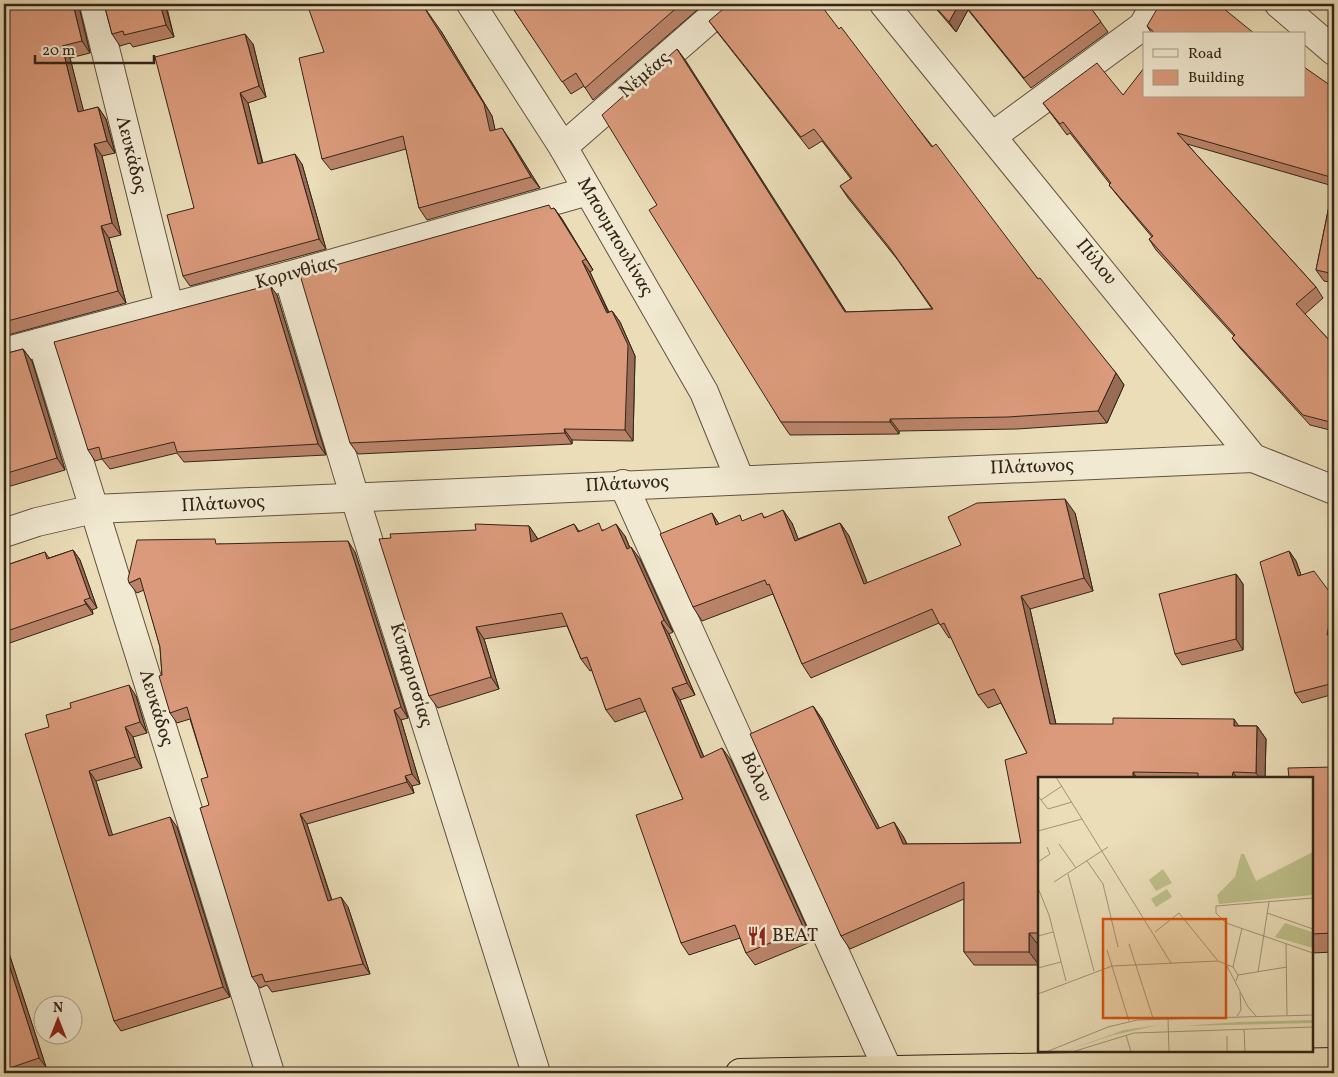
<svg xmlns="http://www.w3.org/2000/svg" width="1338" height="1077" viewBox="0 0 1338 1077" font-family="Vollkorn,serif">
	<rect width="100%" height="100%" fill="#eaddb8"/>
	<filter id="stains"><feTurbulence type="fractalNoise" baseFrequency=".004" numOctaves="4"/><feColorMatrix values="0 0 0 0 .2 0 0 0 0 .09 0 0 0 0 .02 0 0 0 .5 -.17"/></filter>
	<radialGradient id="worn" r=".72"><stop offset=".6" stop-color="#630" stop-opacity="0"/><stop offset="1" stop-color="#630" stop-opacity=".3"/></radialGradient>
	<g fill="none" stroke-linecap="round" stroke-linejoin="round">
		<defs>
			<g id="minor">
				<polyline points="94,4 169,306"/>
				<polyline points="471,4 563,147 704,392 740,480"/>
				<polyline points="884,4 1253,458 1334,490"/>
				<polyline points="1279,4 1334,51"/>
				<polyline points="994,135 1143,26 1155,4"/>
				<polyline points="563,147 727,4"/>
				<polyline points="288,276 355,498 536,1073"/>
				<polyline points="42,342 270,1073"/>
				<polyline points="4,352 288,276 588,191"/>
				<polyline points="623,484 888,1070"/>
				<polyline points="4,533 37,522 94,509 1253,458"/>
			</g>
			<polyline id="highway" points="740,1073 1334,1062"/>
		</defs>
		<!-- minor casing -->
		<use href="#minor" stroke="#625340" stroke-width="30"/>
		<!-- highway casing -->
		<use href="#highway" stroke="#342518" stroke-width="30"/>
		<!-- minor -->
		<use href="#minor" stroke="#f1e9d1" stroke-width="28"/>
		<!-- highway -->
		<use href="#highway" stroke="#eaddb8" stroke-width="28"/>
	</g>
	<!-- wall -->
	<g fill="#bb846a" stroke="#342518">
		<polygon points="4,4 79,7 90,53 70,58 83,111 98,107 106,119 115,153 102,156 121,235 109,238 126,303 4,336"/>
		<polygon points="104,4 168,4 166,4 174,37 133,47 130,43 120,46 112,34"/>
		<polygon points="510,4 704,4 593,100 584,86 571,94"/>
		<polygon points="932,4 1088,4 1108,32 1031,88 968,10 956,32"/>
		<polygon points="709,21 839,29 1038,279 1116,373 1124,385 1107,423 1017,429 899,431 899,434 790,435 781,422 657,205 677,49 846,312 932,309 897,259 848,198 840,186 851,179 822,141 809,149 718,33"/>
		<polygon points="1147,26 1255,34 1152,34"/>
		<polygon points="441,31 492,116 495,130 510,140 540,188 427,220 419,208 406,149 331,170 322,159 324,52"/>
		<polygon points="253,44 266,97 248,103 263,163 302,164 326,249 190,286 183,276 194,208"/>
		<polygon points="1334,88 1334,283 1324,281 1316,270 1333,186 1187,144 1316,287 1323,298 1305,314 1329,340 1334,344 1334,431 1310,425 1240,348 1232,338 1234,336 1156,250 1149,239 1152,237 1117,195 1109,185 1110,184 1070,133 1067,135 1043,103 1123,95"/>
		<polygon points="554,208 562,219 593,270 590,272 609,312 612,311 620,322 635,356 633,441 572,440 572,444 358,454 350,443 552,209"/>
		<polygon points="277,295 326,455 184,462 177,453 110,469 102,459 95,461 88,450"/>
		<polygon points="23,349 32,361 65,470 4,488 4,354"/>
		<polygon points="1075,513 1093,591 1030,609 1056,724 1257,726 1266,739 1265,778 1039,778 1039,965 974,965 964,952 964,899 850,949 841,936 813,706 822,719 879,828 903,836 907,844 1021,843 1027,753 1001,703 988,708 978,695 951,637 949,638 939,623 811,678 802,664 773,594 702,621 693,607 743,521 765,517 792,523 798,539 840,523 849,536 867,583"/>
		<polygon points="574,524 579,531 604,530 625,536 630,548 640,559 673,632 669,634 695,695 680,700 704,757 731,760 813,941 755,965 746,953 740,938 689,955 681,943 683,799 646,711 615,722 606,710 592,670 590,671 581,659 567,626 484,639 499,689 438,708 429,696 391,538 529,526 538,539"/>
		<polygon points="219,544 355,552 408,718 401,720 420,784 412,786 414,793 307,824 332,900 348,907 370,974 272,992 267,985 260,988 252,977 209,805 208,777 190,719 177,723 170,713 162,675 160,647 144,590 137,593 129,583"/>
		<polygon points="73,550 80,560 97,608 92,610 93,614 4,645 4,566 45,552 49,558"/>
		<polygon points="1289,551 1296,561 1301,575 1334,598 1334,694 1302,703 1295,693"/>
		<polygon points="1236,574 1243,584 1243,650 1182,665 1175,654"/>
		<polygon points="136,696 147,733 133,737 142,768 96,781 112,835 177,827 230,997 121,1031 114,1021 49,727"/>
		<polygon points="1334,767 1334,952 1312,953 1312,778"/>
		<polygon points="4,938 46,1067 27,1073 4,1073"/>
	</g>
	<!-- shaded-wall -->
	<g fill="#996c56" stroke="#342518">
		<polygon points="73,4 79,4 79,7 90,53 82,41"/>
		<polygon points="160,4 165,4 174,37 166,25"/>
		<polygon points="422,4 441,31 492,116 498,143 490,131"/>
		<polygon points="959,4 964,4 968,10 956,32 949,22"/>
		<polygon points="245,34 253,44 266,97 259,86"/>
		<polygon points="62,46 70,58 87,124 78,112"/>
		<polygon points="677,49 686,61 854,324 845,312"/>
		<polygon points="240,93 248,103 265,175 258,164"/>
		<polygon points="98,107 106,119 115,153 107,141"/>
		<polygon points="502,128 510,140 540,188 531,177"/>
		<polygon points="94,144 102,156 121,235 112,223"/>
		<polygon points="295,154 302,164 326,249 319,239"/>
		<polygon points="554,208 562,219 593,270 586,259"/>
		<polygon points="101,226 109,238 126,303 118,291"/>
		<polygon points="582,261 590,272 614,325 607,313"/>
		<polygon points="270,285 277,295 326,455 318,444"/>
		<polygon points="612,311 620,322 635,356 633,441 625,430"/>
		<polygon points="23,349 32,361 65,470 57,458"/>
		<polygon points="1116,373 1124,385 1107,423 1098,411"/>
		<polygon points="890,419 899,431 899,434 890,422"/>
		<polygon points="564,429 572,440 572,444 565,433"/>
		<polygon points="1065,499 1075,513 1093,591 1084,578"/>
		<polygon points="783,510 792,523 804,554 795,541"/>
		<polygon points="712,513 721,527 716,525"/>
		<polygon points="840,523 849,536 873,597 864,584"/>
		<polygon points="616,524 625,536 635,561 627,549"/>
		<polygon points="529,526 537,538 540,554 531,542"/>
		<polygon points="348,541 355,552 408,718 401,707"/>
		<polygon points="631,547 640,559 673,632 664,620"/>
		<polygon points="73,550 80,560 97,608 90,598"/>
		<polygon points="1289,551 1296,561 1305,586 1298,576"/>
		<polygon points="1236,574 1243,584 1243,650 1236,639"/>
		<polygon points="1021,596 1030,609 1059,738 1050,724"/>
		<polygon points="1334,598 1334,643 1327,635"/>
		<polygon points="84,600 92,610 93,614 86,604"/>
		<polygon points="661,622 669,634 695,695 687,683"/>
		<polygon points="476,627 484,639 499,689 491,677"/>
		<polygon points="129,685 136,696 147,733 140,722"/>
		<polygon points="672,688 680,700 709,770 701,758"/>
		<polygon points="813,706 822,719 887,842 877,829"/>
		<polygon points="394,710 401,720 420,784 412,774"/>
		<polygon points="1234,719 1243,732 1234,726"/>
		<polygon points="1257,726 1266,739 1265,778 1260,778 1256,773"/>
		<polygon points="125,727 133,737 142,768 135,757"/>
		<polygon points="722,748 731,760 813,941 804,929"/>
		<polygon points="89,771 96,781 116,846 109,836"/>
		<polygon points="1133,772 1137,778 1133,778"/>
		<polygon points="1233,772 1237,778 1232,778"/>
		<polygon points="405,776 412,786 414,793 407,782"/>
		<polygon points="300,814 307,824 335,911 328,901"/>
		<polygon points="170,817 177,827 230,997 223,987"/>
		<polygon points="894,822 903,836 913,857 903,844"/>
		<polygon points="341,897 348,907 370,974 363,964"/>
		<polygon points="1029,933 1039,946 1039,965 1029,952"/>
		<polygon points="4,938 46,1067 39,1058 4,949"/>
	</g>
	<!-- building -->
	<g fill="#da9a7b" stroke="#342518">
		<polygon points="4,4 73,4 82,41 62,46 78,112 98,107 107,141 94,144 112,223 101,226 118,291 4,322"/>
		<polygon points="104,4 160,4 166,25 124,35 123,31 112,34"/>
		<polygon points="307,4 422,4 484,104 490,131 502,128 531,177 419,208 403,136 322,159 299,58 324,52"/>
		<polygon points="510,4 681,4 585,88 576,73 562,82"/>
		<polygon points="729,4 820,4 839,29 841,27 932,147 936,144 1038,279 1040,278 1116,373 1098,411 1008,417 890,419 890,422 781,422 649,210 657,205 602,115 677,49 845,312 933,309 889,247 840,186 852,178 814,129 801,137 709,21"/>
		<polygon points="933,4 959,4 949,22"/>
		<polygon points="964,4 1088,4 1101,22 1024,78"/>
		<polygon points="1160,4 1218,4 1255,34 1156,34 1147,26"/>
		<polygon points="245,34 259,86 240,93 258,164 295,154 319,239 183,276 167,215 194,208 155,57"/>
		<polygon points="1097,63 1123,95 1144,68 1144,96 1304,96 1304,67 1334,88 1334,178 1177,133 1316,287 1296,304 1329,340 1334,344 1334,423 1303,415 1232,338 1235,335 1149,239 1153,236 1109,185 1111,183 1063,122 1060,124 1043,103"/>
		<polygon points="1334,182 1334,274 1316,270"/>
		<polygon points="549,205 551,209 554,208 586,259 582,261 607,313 612,311 628,345 625,430 564,429 565,433 350,443 300,275"/>
		<polygon points="270,285 318,444 177,452 174,442 102,459 99,447 88,450 54,342"/>
		<polygon points="23,349 57,458 4,474 4,354"/>
		<polygon points="1065,499 1084,578 1021,596 1050,724 1113,724 1113,718 1234,719 1234,726 1257,726 1256,773 1233,772 1232,778 1198,778 1198,773 1133,772 1133,778 1039,778 1039,933 1029,933 1029,952 964,952 964,882 841,936 750,734 813,706 877,829 894,822 903,844 1021,843 1005,760 1027,753 994,689 978,695 944,623 940,625 932,609 802,664 769,584 767,585 765,580 693,607 660,534 712,513 716,525 740,515 742,521 762,513 764,518 783,510 795,541 840,523 864,584 961,545 948,517 977,503"/>
		<polygon points="599,523 602,531 616,524 627,549 631,547 664,620 661,622 687,683 672,688 701,758 722,748 804,929 746,953 735,925 681,943 636,815 683,799 640,698 606,710 587,657 581,659 562,613 476,627 491,677 429,696 379,539 391,538 390,534 476,530 475,524 529,526 531,542 574,524 578,532"/>
		<polygon points="215,539 216,544 348,541 401,707 394,710 412,774 405,776 407,782 300,814 328,901 341,897 363,964 265,982 262,974 252,977 200,808 209,805 201,779 208,777 187,707 170,713 159,676 162,675 160,647 140,578 129,583 128,579 137,540"/>
		<polygon points="73,550 90,598 84,600 86,604 4,632 4,566 45,552 47,559"/>
		<polygon points="1289,551 1298,576 1314,571 1334,598 1327,635 1334,633 1334,683 1295,693 1260,562"/>
		<polygon points="1236,574 1236,639 1175,654 1159,594"/>
		<polygon points="129,685 140,722 125,727 135,757 89,771 109,836 170,817 223,987 114,1021 25,734 49,727 46,715 71,708 70,703"/>
		<polygon points="1334,767 1334,933 1312,934 1312,778 1289,778 1288,768"/>
		<polygon points="4,949 39,1058 4,1070"/>
	</g>
	<!-- icons -->
	<defs>
		<symbol id="restaurant-bare" viewBox="-9 -9 18 18"><path d="M-5-6h1v4h1v-4h1v4h1v-4h1v5L-1.5 .5V6h-2V.5L-5-1ZM5-6V6H3V1.5H1.5Q1.5-4 5-6Z" fill="#8f2418" stroke="#f1e9d1" stroke-width="2.5" paint-order="stroke"/></symbol>
	</defs>
	<g fill-rule="evenodd">
		<use href="#restaurant-bare" x="743" y="922" width="28" height="28"/>
	</g>
	<g text-anchor="middle" dominant-baseline="central" stroke-width="5" stroke-linejoin="round" paint-order="stroke">
		<!-- street labels -->
		<g font-size="19" fill="#342518" stroke="#f1e9d1">
			<text transform="translate(645 75) rotate(-41)">Νέμέας</text>
			<text transform="translate(131 155) rotate(76)">Λευκάδος</text>
			<text transform="translate(615 237) rotate(60)">Μπουμπουλίνας</text>
			<text transform="translate(1096 262) rotate(51)">Πύλου</text>
			<text transform="translate(296 273) rotate(-15)">Κορινθίας</text>
			<text transform="translate(1032 467) rotate(-2)">Πλάτωνος</text>
			<text transform="translate(627 484) rotate(-3)">Πλάτωνος</text>
			<text transform="translate(223 504) rotate(-3)">Πλάτωνος</text>
			<text transform="translate(411 675) rotate(73)">Κυπαρισσίας</text>
			<text transform="translate(156 708) rotate(73)">Λευκάδος</text>
			<text transform="translate(756 777) rotate(66)">Βόλου</text>
		</g>
		<!-- poi labels -->
		<g font-size="19" fill="#342518" stroke="#f1e9d1" text-anchor="start">
			<text x="772" y="936">ΒΕΑΤ</text>
		</g>
	</g>
	<!-- overview -->
	<g transform="translate(1038 777)">
		<rect width="275" height="275" fill="#eaddb8"/>
		<path d="M 275,75 L 275,118 L 181,127 L 179,118 L 197,100 L 203,77 L 206,77 L 218,104 ZM 247,146 L 274,155 L 275,171 L 237,160 ZM 275,243 L 275,246 L 144,249 L 200,245 ZM 121,248 L 75,258 L 25,275 L 86,253 Z" fill="#bdbf8a"/>
		<path d="M 125,92 L 134,106 L 118,114 L 111,103 ZM 129,112 L 134,120 L 118,130 L 113,122 Z" fill="#bdbf8a"/>
		<path fill="none" stroke="#a19378" stroke-width="1" d="M 18,0 L 133,186M 0,19 L 10,32 L 34,25M 3,23 L 24,9M 0,54 L 44,42M 21,67 L 38,91M 49,84 L 65,107 L 80,170M 0,85 L 12,77 L 9,70M 30,97 L 56,194M 16,105 L 70,70M 0,111 L 11,138 L 28,204M 275,121 L 178,129 L 178,136 L 188,146 L 275,176M 229,136 L 275,152M 117,155 L 141,136 L 180,184 L 195,190 L 200,198 L 198,204M 0,159 L 15,155M 91,167 L 115,241M 248,167 L 249,238M 69,173 L 91,244M 188,187 L 210,230 L 218,239M 195,190 L 204,151M 0,191 L 23,185M 220,195 L 231,125M 200,198 L 249,190M 0,217 L 74,189 L 180,184M 199,239 L 203,233 L 202,215M 130,241 L 131,275M 206,252 L 207,275M 88,258 L 93,275M 189,259 L 189,275M 8,275 L 70,250 L 99,243 L 275,238M 34,275 L 96,256 L 275,250"/>
		<path fill="#d6540d" fill-opacity="0.15" stroke="#d6540d" stroke-width="2.5" d="M 65,142 L 188,142 L 188,241 L 65,241 Z"/>
		<rect width="275" height="275" fill="none" stroke="#342518" stroke-width="2.5"/>
	</g>
	<!-- margin -->
	<rect width="1338" height="1077" fill="none" stroke="#eaddb8" stroke-width="20"/>
	<rect x="5" y="5" width="1328" height="1067" fill="none" stroke="#342518" stroke-width="2.5"/>
	<rect x="10" y="10" width="1318" height="1057" fill="none" stroke="#342518"/>
	<!-- legend -->
	<rect x="1143" y="32" width="162" height="65" fill="#f1e9d1" stroke="#a59b87"/>
	<rect x="1153" y="49" width="25" height="8" fill="#f1e9d1" stroke="#a59b87"/>
	<text x="1188" y="58" font-size="15" fill="#342518">Road</text>
	<rect x="1153" y="70" width="25" height="15" fill="#da9a7b" stroke="#a59b87"/>
	<text x="1188" y="82" font-size="15" fill="#342518">Building</text>
	<!-- north arrow -->
	<g transform="translate(58 1020)"><circle r="24" fill="#f1e9d1" stroke="#a59b87"/>
	<path d="M0-4L9 19L0 12L-9 19Z" fill="#8f2418"/>
	<text y="-8" font-size="14" font-weight="bold" text-anchor="middle" fill="#342518">N</text>
	</g>
	<!-- scale -->
	<path d="M35 55v8h119v-8" fill="none" stroke="#342518" stroke-width="2.5"/>
	<text x="42" y="55" font-size="15" fill="#342518" stroke="#f1e9d1" stroke-width="4" paint-order="stroke">20 m</text>
	<rect width="100%" height="100%" filter="url(#stains)"/>
	<rect width="100%" height="100%" fill="url(#worn)"/>
</svg>
